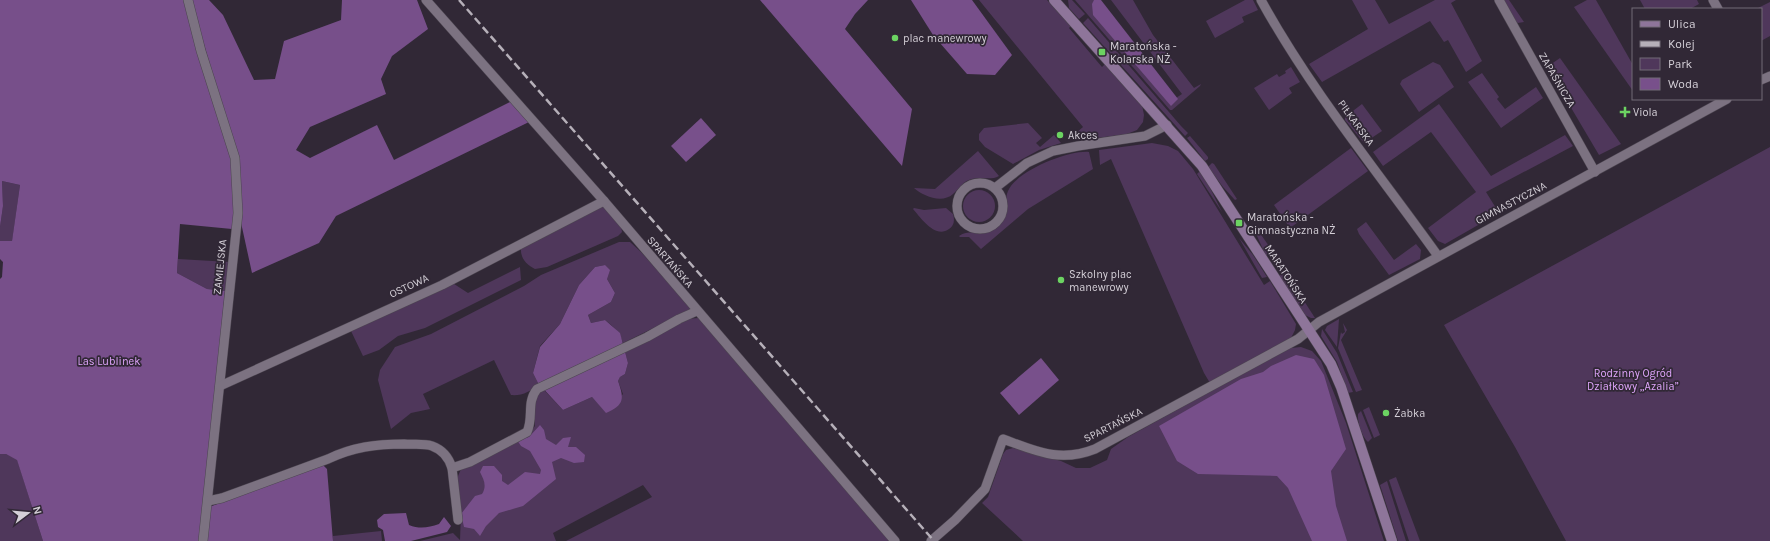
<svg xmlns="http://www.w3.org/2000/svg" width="1770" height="541" viewBox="0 0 1770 541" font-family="Karla,sans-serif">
	<rect width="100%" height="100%" fill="#312836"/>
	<!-- green -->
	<g fill="#4f375b">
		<path d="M 979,0 L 1047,0 L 1071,26 L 1069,28 C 1081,42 1091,54 1102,67 L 1105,64 L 1142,105 L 1144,115 L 1143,122 L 1137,130 L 1127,134 L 1090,139 L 1076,133 L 1083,127 Z"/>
		<polygon points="1068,0 1072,0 1085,14 1079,19 1069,8"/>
		<polygon points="1075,0 1099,0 1176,98 1182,94 1111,0 1133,0 1153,35 1194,88 1201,84 1200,86 1172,110 1170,110"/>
		<polygon points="1245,0 1253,0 1258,10 1242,17 1244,22 1215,38 1206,21"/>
		<polygon points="1352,0 1375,0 1389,24 1435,0 1456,0 1451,3 1482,61 1466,72 1448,40 1444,42 1430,21 1322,82 1309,64 1368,29"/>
		<polygon points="1503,0 1509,0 1524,22 1518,23 1516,22"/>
		<polygon points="1587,0 1596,0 1633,65 1633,91 1574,7"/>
		<polygon points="1640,0 1697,0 1699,4 1690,9 1645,9"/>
		<polygon points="1770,2 1770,36 1761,41 1761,9 1756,9"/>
		<polygon points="1088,18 1181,126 1188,133 1185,136 1083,23"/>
		<polygon points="1560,58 1621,144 1599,155 1547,67"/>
		<polygon points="1433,62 1440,65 1454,87 1419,112 1400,84 1402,80"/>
		<polygon points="1291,67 1300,82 1289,88 1292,93 1269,110 1254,88 1277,74 1279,77 1286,73 1285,71"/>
		<polygon points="1482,73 1499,97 1497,99 1505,109 1536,87 1543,98 1501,128 1468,82"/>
		<polygon points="1362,104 1382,131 1364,143 1345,120 1345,117"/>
		<polygon points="1439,104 1491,176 1565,135 1573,146 1486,192 1499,213 1445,244 1438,241 1428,228 1476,192 1431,132 1383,166 1373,152"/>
		<polygon points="1028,123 1042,138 1036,143 1040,147 1054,135 1061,143 1039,150 1013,164 985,147 979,140 979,134 984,128"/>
		<polygon points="1190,136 1208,157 1208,159 1205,161 1187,138"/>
		<polygon points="1152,143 1168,146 1178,151 1193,169 1264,285 1270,281 1296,324 1295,330 1291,338 1210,383 1204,373 1111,159 1100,165 1099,150"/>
		<polygon points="1770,147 1770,541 1566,541 1515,447 1444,325"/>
		<polygon points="1351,148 1368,171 1290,228 1274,205"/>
		<path d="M 978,151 L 999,176 C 990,181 981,176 972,179 C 963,181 960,188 953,194 C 942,204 923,196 914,188 L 935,189 Z"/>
		<path d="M 1089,152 L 1093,169 L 1028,209 L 981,249 L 969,237 L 960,237 L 959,236 C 972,227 985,239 999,226 C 1010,215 1003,203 1008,191 C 1016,171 1069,150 1089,152 Z"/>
		<polygon points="1212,163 1214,164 1237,199 1235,200 1223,187 1208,167"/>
		<polygon points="1200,171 1207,182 1222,212 1197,174"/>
		<polygon points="2,181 20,185 12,242 0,241 0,227 3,206"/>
		<circle cx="979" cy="206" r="16"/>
		<path d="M 604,206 L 621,226 L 622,232 L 618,236 L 547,267 L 535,269 C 525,264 520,257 521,247 Z"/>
		<path d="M 914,208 L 924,210 L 946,208 L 953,214 C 955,220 954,226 949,229 C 935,239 921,218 913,209 Z"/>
		<polygon points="1366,222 1394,260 1416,244 1421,250 1420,259 1389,275 1359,234 1357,229"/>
		<polygon points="1255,226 1273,252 1266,256 1253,227"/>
		<polygon points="1239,238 1253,255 1267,277 1262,278"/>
		<path d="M 619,242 L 630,242 L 641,252 L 692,309 L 623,343 C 619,331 615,328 605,320 L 591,323 L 588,315 L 611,302 L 615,293 L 607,279 L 605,265 L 595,267 L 579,285 L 560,324 L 540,346 L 533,373 L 538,383 C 532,392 521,396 511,395 L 494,360 L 423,394 L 430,409 L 411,413 L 391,429 L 378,380 L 380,370 L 395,347 L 431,334 L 524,286 L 541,275 Z"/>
		<polygon points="178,259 230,262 225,291 207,289 177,273"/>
		<polygon points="520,267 521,280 425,328 398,336 379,350 363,356 351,331 451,282 468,293"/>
		<polygon points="1284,273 1286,273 1315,318 1311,318 1305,315 1279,276"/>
		<polygon points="698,318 704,324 891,541 566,541 652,497 643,485 553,533 556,541 420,541 453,533 460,540 461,514 456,481 461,469 530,432 535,426 532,402 543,389 563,410 592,397 606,412 623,394 618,381 620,377 625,374 628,363 625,352 686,319"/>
		<polygon points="1339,319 1337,347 1325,330 1327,326"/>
		<polygon points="1343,323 1347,330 1341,340 1362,390 1356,392 1338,348 1341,332 1342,334 1345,332"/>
		<polygon points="1322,329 1337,353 1353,392 1348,393 1337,362 1321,336"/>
		<polygon points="1301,347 1312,351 1321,361 1346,423 1384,541 1023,541 982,503 988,497 1003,454 1006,450 1013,448 1061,461 1076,468 1090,468 1107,460 1111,449 1128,437 1283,351 1291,348"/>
		<polygon points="1369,407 1380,435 1374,438 1363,410"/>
		<path d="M 1361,411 L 1372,438 L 1368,442 C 1362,437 1357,422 1358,414 Z"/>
		<polygon points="0,454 6,454 17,459 43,541 0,541"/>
		<polygon points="1396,477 1420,541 1409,541 1389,480"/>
		<polygon points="1387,481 1406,541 1398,541 1380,485"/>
		<polygon points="381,531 382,541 333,541 333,536"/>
	</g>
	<!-- forest -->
	<g fill="#774f8a">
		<polygon points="0,0 186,0 232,158 234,214 232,229 180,224 177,273 207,289 225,291 205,497 212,506 322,464 327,469 333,541 43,541 17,460 6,454 0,454 0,279 2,277 3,262 0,259 0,241 12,241 20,185 2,181 3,206 0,227"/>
		<polygon points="191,0 209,0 223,15 254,80 275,79 284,41 341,20 342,0 417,0 428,29 392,56 381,79 386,94 310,127 296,150 310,158 377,125 394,160 510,102 529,122 336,216 319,243 252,273 240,218 237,158"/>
		<polygon points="760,0 868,0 855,14 845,29 912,109 902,166"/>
		<polygon points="911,0 972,0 1012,55 995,75 967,74 933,35"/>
		<polygon points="1094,0 1101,0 1178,99 1171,106 1093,15 1092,4"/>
		<path d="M 605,265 L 610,270 L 607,279 L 615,293 L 611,302 L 588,315 L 591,323 L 605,320 L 620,333 L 628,363 L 625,374 L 620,377 L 618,381 C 624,398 625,405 606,413 L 592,397 L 563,410 L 538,383 L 533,373 L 540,347 L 560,324 L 579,285 L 595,267 Z"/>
		<polygon points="1296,355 1314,359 1324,375 1346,449 1331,471 1336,506 1347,541 1312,541 1288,488 1277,476 1198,474 1177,461 1159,426 1241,379 1263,372 1271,366"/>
		<path d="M 540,425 L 544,430 L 546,439 L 556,445 L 563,438 L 571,437 L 568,447 L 576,447 L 585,455 L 584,462 L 574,463 L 561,458 L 552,462 L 556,479 L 523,506 L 499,513 L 486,526 L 480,536 L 474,529 L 464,527 L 461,514 L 475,496 L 482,494 C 487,486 484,480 480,472 L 483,466 L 494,466 L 502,475 L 502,481 L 508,485 L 525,472 L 540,474 L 541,470 L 530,451 L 521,446 L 517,440 L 529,437 Z"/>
		<path d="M 406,513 L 409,525 C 419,529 428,528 439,524 L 444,517 L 451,526 L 447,532 L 411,541 L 385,541 L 383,530 L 378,527 L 377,520 L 384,514 Z"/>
	</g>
	<!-- water -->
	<g fill="#78508b">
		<polygon points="701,118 716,135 686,162 671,146"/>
		<polygon points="1041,358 1059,380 1019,415 1000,393"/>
	</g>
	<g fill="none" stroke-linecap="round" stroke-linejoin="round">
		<defs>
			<g id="minor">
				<polyline points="188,0 201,51 235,158 238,213 203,541"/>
				<polyline points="426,0 604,201 895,541"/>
				<path d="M 1261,0 C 1311,91 1378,172 1438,256"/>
				<polyline points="1499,0 1595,172"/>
				<polyline points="1713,0 1718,9"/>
				<polyline points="1761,80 1770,76"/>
				<circle cx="980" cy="206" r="23"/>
				<polyline points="995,188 1027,163 1053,151 1078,146 1145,136 1167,125"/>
				<polyline points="220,386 442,285 604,201"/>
				<path d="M 208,501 L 222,498 L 328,459 C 353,447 376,444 404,444 C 413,445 423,443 432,446 C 443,450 449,458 452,468"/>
				<path d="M 458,520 L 452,468 L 470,462 L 527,432 C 534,417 526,403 537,389 L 647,337 L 679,319 L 697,311"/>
				<path d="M 931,541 L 955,520 L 985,489 L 1003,439 C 1036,451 1060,463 1095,449 L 1298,339 L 1319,322 L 1727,99"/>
			</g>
			<polyline id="secondary" points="1054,0 1202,166 1331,364 1341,387 1392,541"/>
		</defs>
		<!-- minor casing -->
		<use href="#minor" stroke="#4d4651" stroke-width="10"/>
		<!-- secondary casing -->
		<use href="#secondary" stroke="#4d4651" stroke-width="11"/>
		<!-- minor -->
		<use href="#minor" stroke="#7c7281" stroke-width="9"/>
		<!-- secondary -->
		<use href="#secondary" stroke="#8e759a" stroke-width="10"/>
		<!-- rail -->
		<polyline stroke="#b6b0b9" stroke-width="2.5" stroke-dasharray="8 4" stroke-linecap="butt" points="459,0 934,541"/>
	</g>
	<!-- markers -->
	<g fill="#6cd362" stroke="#312836" stroke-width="1.5">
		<circle cx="895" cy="38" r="4"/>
		<rect x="1098" y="48" width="8" height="8" rx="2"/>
		<path d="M1623 106h4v4h4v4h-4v4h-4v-4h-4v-4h4z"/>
		<circle cx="1060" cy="135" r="4"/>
		<rect x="1235" y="219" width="8" height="8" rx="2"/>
		<circle cx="1061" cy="280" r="4"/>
		<circle cx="1386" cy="413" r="4"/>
	</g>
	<g text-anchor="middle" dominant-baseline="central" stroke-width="3.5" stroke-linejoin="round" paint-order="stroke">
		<!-- poi labels -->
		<g font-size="11" fill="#d4cfd7" stroke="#312836" text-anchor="start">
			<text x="903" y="38">plac manewrowy</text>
			<text x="1110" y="46">Maratońska -<tspan x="1110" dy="13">Kolarska NŻ</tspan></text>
			<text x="1633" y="112">Viola</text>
			<text x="1068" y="135">Akces</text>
			<text x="1247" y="217">Maratońska -<tspan x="1247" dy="13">Gimnastyczna NŻ</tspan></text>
			<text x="1069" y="274">Szkolny plac<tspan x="1069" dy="13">manewrowy</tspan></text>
			<text x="1394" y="413">Żabka</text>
		</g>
		<!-- street labels -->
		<g font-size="11" fill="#d4cfd7" stroke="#312836">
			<text transform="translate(1557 80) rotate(60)">ZAPAŚNICZA</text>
			<text transform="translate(1356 123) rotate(54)">PIŁKARSKA</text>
			<text transform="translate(1511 203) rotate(-28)">GIMNASTYCZNA</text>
			<text transform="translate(670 262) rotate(49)">SPARTAŃSKA</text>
			<text transform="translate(220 267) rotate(-84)">ZAMIEJSKA</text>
			<text transform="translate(1286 274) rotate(57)">MARATOŃSKA</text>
			<text transform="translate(409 286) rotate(-25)">OSTOWA</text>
			<text transform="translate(1113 425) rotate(-27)">SPARTAŃSKA</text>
		</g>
		<!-- park labels -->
		<g font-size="11" fill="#dfa5fb" stroke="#312836">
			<text x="109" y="361">Las Lublinek</text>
			<text x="1633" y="373">Rodzinny Ogród<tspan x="1633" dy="13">Działkowy „Azalia”</tspan></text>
		</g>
	</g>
	<!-- legend -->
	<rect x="1632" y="8" width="130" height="92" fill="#312836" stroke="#726b76"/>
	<rect x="1640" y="21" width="20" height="6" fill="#8e759a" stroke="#726b76"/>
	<text x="1668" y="28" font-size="12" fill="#d4cfd7">Ulica</text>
	<rect x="1640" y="41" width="20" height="6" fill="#b6b0b9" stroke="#726b76"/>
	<text x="1668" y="48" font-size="12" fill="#d4cfd7">Kolej</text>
	<rect x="1640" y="58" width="20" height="12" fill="#4f375b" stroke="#726b76"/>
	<text x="1668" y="68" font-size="12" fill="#d4cfd7">Park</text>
	<rect x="1640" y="78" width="20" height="12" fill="#78508b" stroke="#726b76"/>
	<text x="1668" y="88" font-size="12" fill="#d4cfd7">Woda</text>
	<!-- north arrow -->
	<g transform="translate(28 513) rotate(74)" stroke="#312836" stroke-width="3" paint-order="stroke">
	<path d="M0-3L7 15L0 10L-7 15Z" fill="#d4cfd7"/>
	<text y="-6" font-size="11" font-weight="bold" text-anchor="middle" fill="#d4cfd7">N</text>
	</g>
</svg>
